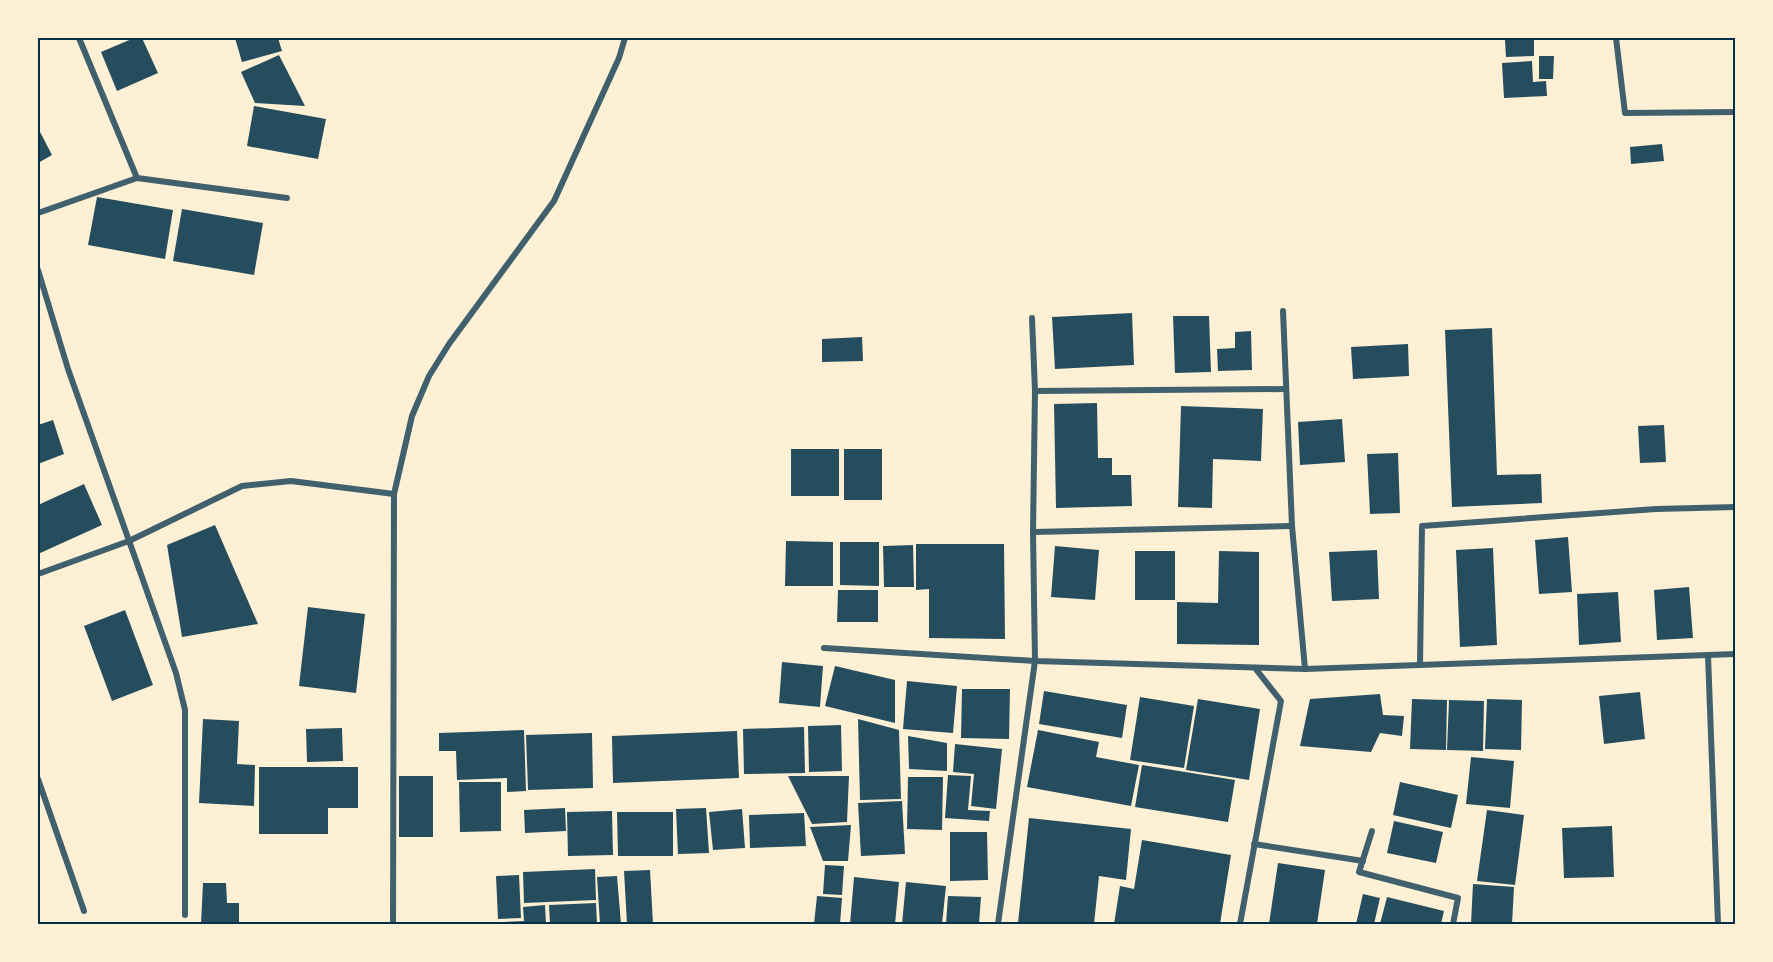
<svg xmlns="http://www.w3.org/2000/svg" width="1773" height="962" viewBox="0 0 1773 962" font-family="'IBM Plex Sans',sans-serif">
	<rect width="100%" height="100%" fill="#fdf0d5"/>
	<!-- building -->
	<g fill="#264d5e">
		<polygon points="134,38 142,38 158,73 117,91 101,52"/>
		<polygon points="235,38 278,38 282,51 242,62"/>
		<polygon points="1534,39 1534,56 1506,57 1505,40"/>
		<polygon points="279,55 305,106 255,103 241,72"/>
		<polygon points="1539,56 1554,56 1553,79 1539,79"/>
		<polygon points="1532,61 1533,82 1546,81 1547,96 1504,98 1502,63"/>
		<polygon points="254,106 326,119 318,159 247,146"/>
		<polygon points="38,128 52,155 38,163"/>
		<polygon points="1662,144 1664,161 1631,164 1630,147"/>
		<polygon points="97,197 173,210 165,259 88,245"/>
		<polygon points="182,209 263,223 254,275 173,261"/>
		<polygon points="1132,313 1134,365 1055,369 1052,317"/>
		<polygon points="1173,316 1209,316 1211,372 1175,373"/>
		<polygon points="1492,328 1497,475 1541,474 1542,503 1452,507 1445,330"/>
		<polygon points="1251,331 1252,370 1218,371 1217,349 1235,348 1235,332"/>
		<polygon points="862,337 863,361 822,362 822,339"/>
		<polygon points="1408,344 1409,376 1353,379 1351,347"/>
		<polygon points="1097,403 1098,458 1112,458 1112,475 1131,475 1132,506 1056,508 1054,404"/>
		<polygon points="1181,406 1263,409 1261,461 1213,459 1212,508 1178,507"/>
		<polygon points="1342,419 1345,462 1300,465 1298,422"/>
		<polygon points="53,420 64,454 38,464 38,425"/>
		<polygon points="1664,425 1666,462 1640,463 1638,426"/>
		<rect x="791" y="449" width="48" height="47"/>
		<rect x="844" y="449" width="38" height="51"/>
		<polygon points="1398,453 1400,513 1370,514 1367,454"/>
		<polygon points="84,484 102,525 38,554 38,505"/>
		<polygon points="215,525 258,624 182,637 167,545"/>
		<polygon points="1568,537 1572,592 1539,594 1535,540"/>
		<polygon points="786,541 833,542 833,586 785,586"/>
		<polygon points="840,542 879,542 879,586 840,585"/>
		<polygon points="916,544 1004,544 1005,639 929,638 929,589 916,590"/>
		<polygon points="913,545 914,587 884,587 883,546"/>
		<polygon points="1055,546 1099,550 1095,600 1051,597"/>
		<polygon points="1493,548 1497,645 1460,647 1456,550"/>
		<polygon points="1377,550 1379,599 1332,601 1329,552"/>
		<rect x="1135" y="551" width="40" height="49"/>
		<polygon points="1219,551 1259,552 1259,645 1177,644 1177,602 1218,603"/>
		<polygon points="1689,587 1693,638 1657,640 1654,590"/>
		<polygon points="838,590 878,590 878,622 837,622"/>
		<polygon points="1618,592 1621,642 1579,645 1577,594"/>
		<polygon points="308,607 365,614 356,693 299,686"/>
		<polygon points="125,610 153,685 112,701 84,626"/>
		<polygon points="782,662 823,666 820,707 779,703"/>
		<polygon points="835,666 895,680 895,723 825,706"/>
		<polygon points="907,681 957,686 953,733 903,729"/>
		<polygon points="962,689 1010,689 1009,739 961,738"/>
		<polygon points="1044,691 1127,705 1122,738 1039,724"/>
		<polygon points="1640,692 1645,739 1604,744 1599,696"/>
		<polygon points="1380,694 1383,715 1404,716 1402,736 1380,733 1371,752 1300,746 1310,699"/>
		<polygon points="1140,697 1194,706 1184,768 1130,760"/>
		<polygon points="1198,699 1260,709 1249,780 1186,770"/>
		<polygon points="1412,699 1447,700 1446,750 1410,749"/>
		<polygon points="1487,699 1522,700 1521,750 1485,749"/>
		<polygon points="1449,700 1484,701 1483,751 1447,750"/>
		<polygon points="203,719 239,721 237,764 255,765 254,806 199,803"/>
		<polygon points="858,719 899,730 901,799 860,800"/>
		<polygon points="841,725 842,771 809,772 808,726"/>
		<polygon points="804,727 805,773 744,774 743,729"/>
		<polygon points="342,728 343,761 307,762 306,729"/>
		<polygon points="524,730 526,791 507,792 507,778 457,780 456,751 439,751 439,733"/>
		<polygon points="1038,730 1099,742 1096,757 1139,765 1131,806 1027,787"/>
		<polygon points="737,731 739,778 613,783 612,736"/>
		<polygon points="592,733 593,788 528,790 526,735"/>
		<polygon points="908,736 947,743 947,771 909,769"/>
		<polygon points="955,744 1002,749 996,809 971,806 974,774 953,772"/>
		<polygon points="1471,757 1514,761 1510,808 1466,804"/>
		<polygon points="1142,765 1235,780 1228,822 1135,807"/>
		<polygon points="259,767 358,767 358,808 328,808 328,834 259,834"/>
		<polygon points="948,775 971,776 968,810 990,811 989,821 945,818"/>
		<rect x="399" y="776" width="34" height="61"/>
		<polygon points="788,776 849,776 847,822 812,824"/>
		<polygon points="908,777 943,777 942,830 907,829"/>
		<polygon points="459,782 501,782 501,831 460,832"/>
		<polygon points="1400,782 1458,795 1451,828 1393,815"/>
		<polygon points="902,801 905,854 861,856 858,803"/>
		<polygon points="565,808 566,831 525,833 524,810"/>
		<polygon points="706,808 709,853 678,854 676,809"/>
		<polygon points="742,809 745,848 713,850 709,812"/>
		<polygon points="1487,810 1524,815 1515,885 1477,881"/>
		<polygon points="612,811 613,855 568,856 567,812"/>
		<polygon points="617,812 673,812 673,856 618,856"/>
		<polygon points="804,813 806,846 750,848 749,815"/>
		<polygon points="1029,818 1131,829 1126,880 1099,876 1094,924 1018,923"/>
		<polygon points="1394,821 1443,832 1436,863 1387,853"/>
		<polygon points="851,825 848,861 823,861 810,827"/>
		<polygon points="1612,826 1614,877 1564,878 1562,828"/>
		<polygon points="950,832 987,832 988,880 950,881"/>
		<polygon points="1142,840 1231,855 1220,924 1114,924 1120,886 1134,889"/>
		<polygon points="1278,863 1325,870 1317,924 1269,924"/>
		<polygon points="825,865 844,866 842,895 823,894"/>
		<polygon points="595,869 596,900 524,903 523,872"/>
		<polygon points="650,870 653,924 627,924 624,871"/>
		<polygon points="519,875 521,918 498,919 496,876"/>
		<polygon points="617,876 621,924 600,924 597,877"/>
		<polygon points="854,877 899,882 895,924 850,924"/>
		<polygon points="906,882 946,886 942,924 902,924"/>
		<polygon points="203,883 226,883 227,903 239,903 239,924 201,924"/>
		<polygon points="1473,884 1514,887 1512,924 1471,924"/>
		<polygon points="1363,894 1380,898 1374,924 1356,924"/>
		<polygon points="817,896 842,898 840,924 814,924"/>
		<polygon points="948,896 981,897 979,924 946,924"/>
		<polygon points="1387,897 1444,911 1441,924 1380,924"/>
		<polygon points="596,903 597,924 550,924 549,905"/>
		<polygon points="545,905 546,924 502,924 502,922 524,921 523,907"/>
	</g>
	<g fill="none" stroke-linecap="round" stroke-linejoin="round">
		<!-- minor -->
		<g stroke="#3f606c" stroke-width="6">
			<polyline points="79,38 137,178"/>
			<polyline points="1616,38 1625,113 1736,112"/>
			<polyline points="38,213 137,178 287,198"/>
			<polyline points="38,270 68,369 176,673 185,710 185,915"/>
			<polyline points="1283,311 1292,526 1305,669"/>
			<polyline points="1035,391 1286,389"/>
			<polyline points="1033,532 1292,526"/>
			<polyline points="38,574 129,541 242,486 291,481 394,494"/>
			<polyline points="824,648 1035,661 1305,669 1736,654"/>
			<polyline points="1708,655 1718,924"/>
			<polyline points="1420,665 1422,526 1656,509 1736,507"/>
			<polyline points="38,779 84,911"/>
			<polyline points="1372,831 1359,872 1458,898 1453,924"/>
			<polyline points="1254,844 1363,861"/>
			<polyline points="393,924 394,494 412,416 429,376 449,344 554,201 619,58 625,38"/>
			<polyline points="998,924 1035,661 1033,532 1035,391 1032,318"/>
			<polyline points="1240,924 1281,701 1255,668"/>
		</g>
	</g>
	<!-- border -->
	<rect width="1773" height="962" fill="none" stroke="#fdf0d5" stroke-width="78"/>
	<rect x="39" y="39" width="1695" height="884" fill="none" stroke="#003049" stroke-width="2"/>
</svg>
